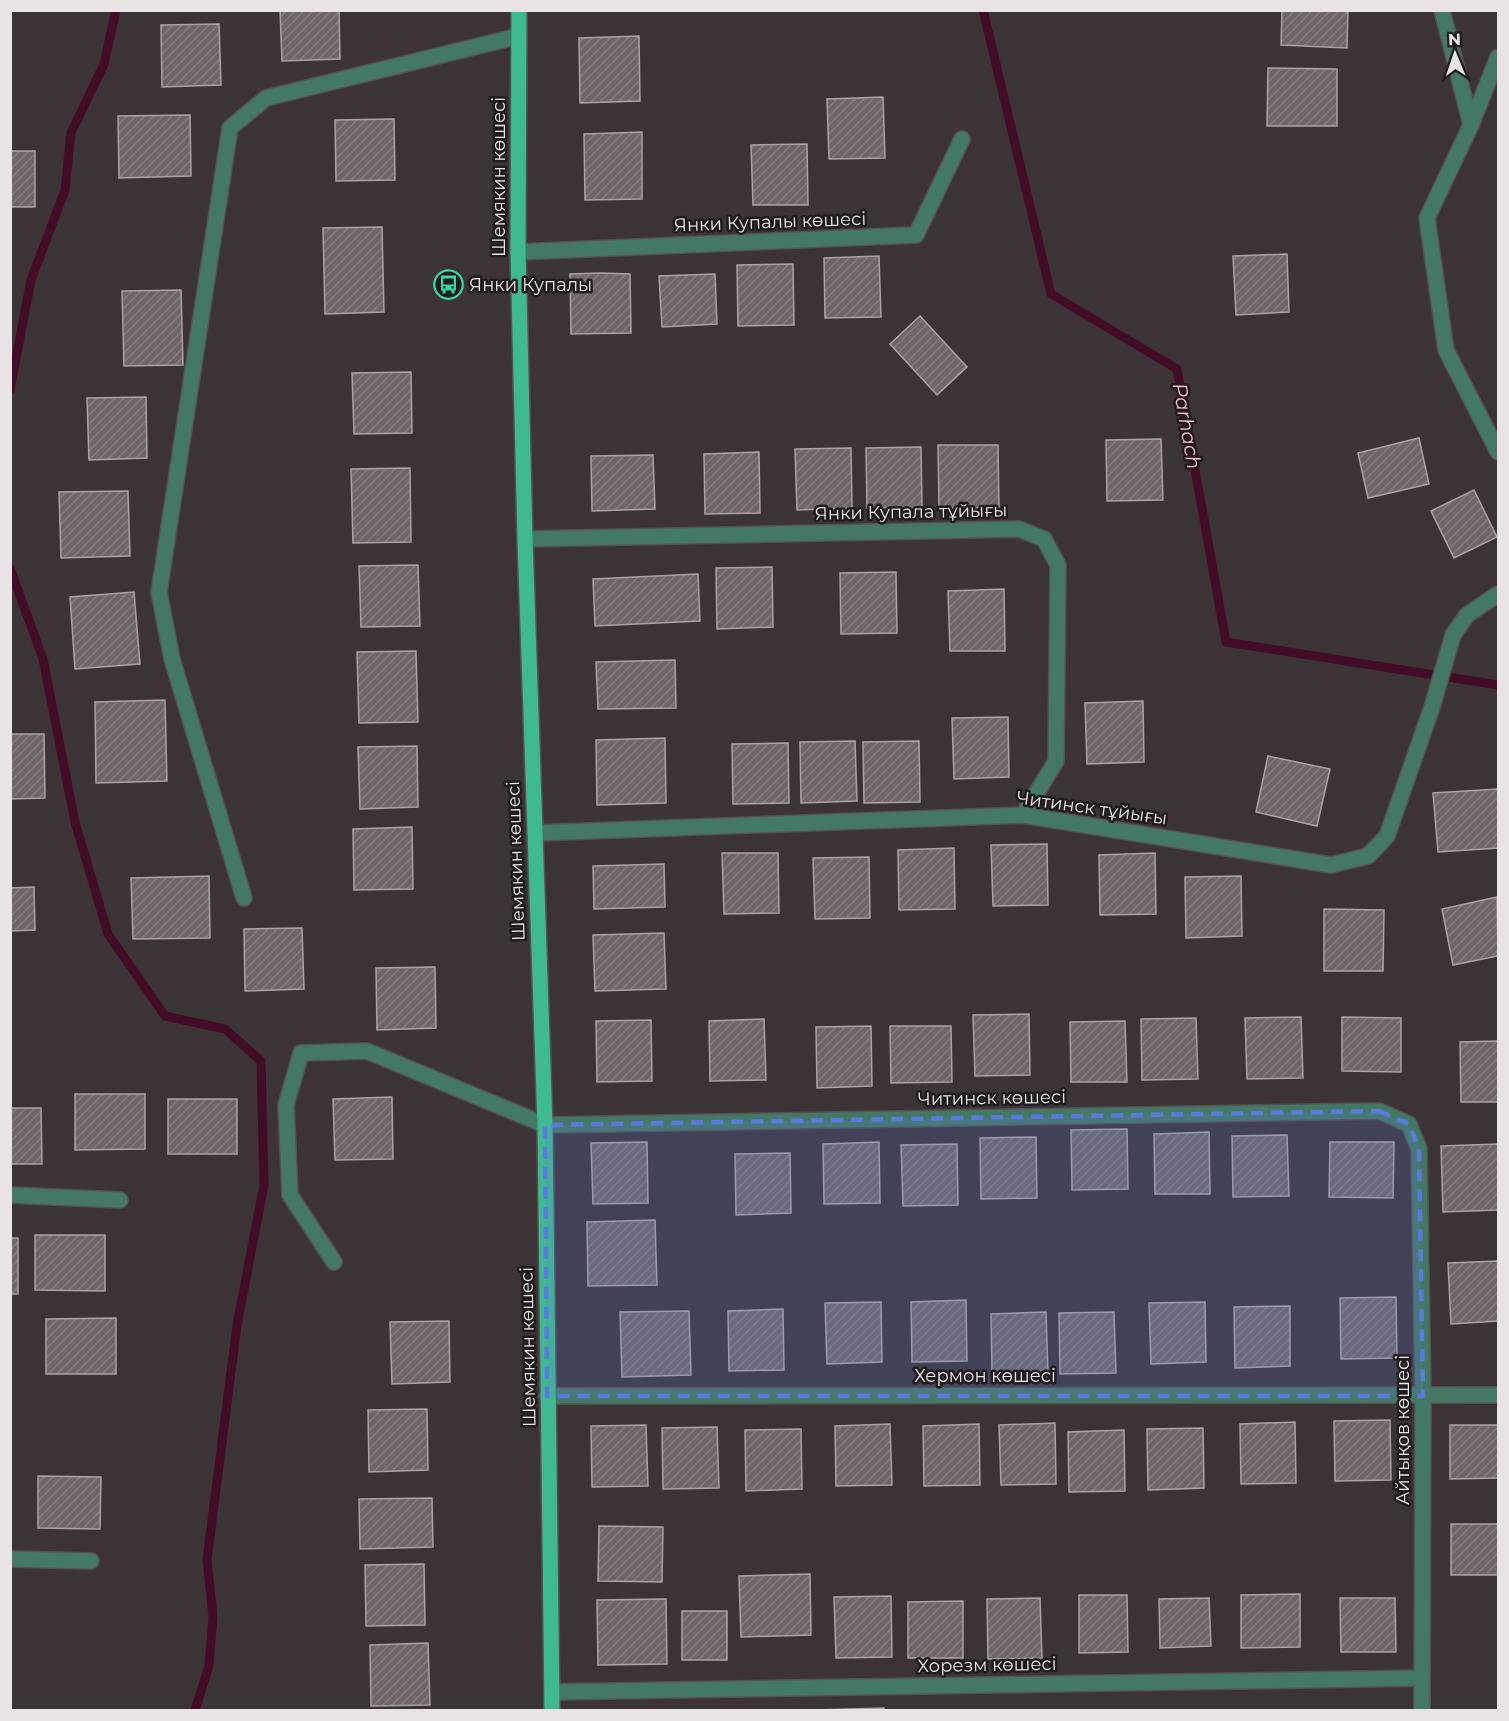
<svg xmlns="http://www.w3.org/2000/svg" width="1509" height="1721" viewBox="0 0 1509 1721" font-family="Montserrat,sans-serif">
	<defs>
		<pattern id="building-hatch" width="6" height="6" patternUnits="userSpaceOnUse" patternTransform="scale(1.5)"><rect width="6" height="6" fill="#6f6569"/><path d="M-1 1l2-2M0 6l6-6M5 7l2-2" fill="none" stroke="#847b7e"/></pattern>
	</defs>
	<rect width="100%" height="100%" fill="#3b3336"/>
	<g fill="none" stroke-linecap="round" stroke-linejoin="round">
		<!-- stream -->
		<g stroke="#420c26" stroke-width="9">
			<polyline points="983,10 1051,294 1177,369 1226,642 1498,685"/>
			<polyline points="10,390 31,280 65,190 71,133 104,64 116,10"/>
			<polyline points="10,568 43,659 75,822 108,934 165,1016 225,1029 261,1061 264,1185 237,1325 207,1560 213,1616 209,1666 195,1710"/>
		</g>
	</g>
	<!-- building -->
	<g fill="url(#building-hatch)" stroke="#aca2a5" stroke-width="1.5">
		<polygon points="280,10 339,10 340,59 282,61"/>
		<polygon points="1282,10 1348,10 1347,48 1281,45"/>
		<polygon points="219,24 221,85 162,87 161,25"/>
		<polygon points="639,36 640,101 580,103 579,38"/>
		<polygon points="1268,68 1337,69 1337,126 1267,126"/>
		<polygon points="883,97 885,158 829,159 827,99"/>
		<polygon points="190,115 191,176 119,178 118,116"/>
		<polygon points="394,119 395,180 336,181 335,120"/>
		<polygon points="642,132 642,199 585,200 584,134"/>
		<polygon points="807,144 808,205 753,205 751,145"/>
		<rect x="10" y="151" width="25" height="56"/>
		<polygon points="382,227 384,312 325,314 323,228"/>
		<polygon points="1287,254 1289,312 1236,315 1233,256"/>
		<polygon points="879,256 881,317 825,318 824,258"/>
		<polygon points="793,264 794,325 738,326 737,265"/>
		<polygon points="601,273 630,274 631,333 571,334 570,274"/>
		<polygon points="715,274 717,324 662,327 659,276"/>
		<polygon points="181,290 183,365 124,366 122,291"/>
		<polygon points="920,316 967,367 937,395 890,344"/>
		<polygon points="411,372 412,433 354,434 352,373"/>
		<polygon points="146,397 147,458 89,460 87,398"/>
		<polygon points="1419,438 1429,484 1368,498 1358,453"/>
		<polygon points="1161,439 1163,500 1107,501 1106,440"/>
		<polygon points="938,445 998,445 999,508 939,508"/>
		<polygon points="921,447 922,507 867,508 866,448"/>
		<polygon points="851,448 852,508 797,510 795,449"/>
		<polygon points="759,452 760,513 705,514 704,454"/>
		<polygon points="653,455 655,509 592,511 591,456"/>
		<polygon points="410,468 411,542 353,543 351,469"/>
		<polygon points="1474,490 1497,537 1454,558 1431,511"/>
		<polygon points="128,491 130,556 61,558 59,492"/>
		<polygon points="418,565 420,626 361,627 359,566"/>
		<polygon points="772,567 773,627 717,629 716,568"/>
		<polygon points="896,572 897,633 841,634 840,573"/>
		<polygon points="698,574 700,621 595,626 593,579"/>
		<polygon points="1004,589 1005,651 950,651 948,591"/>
		<polygon points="134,592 140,664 75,669 70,597"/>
		<polygon points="416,651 418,722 359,723 357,652"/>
		<polygon points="675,660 676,708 598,709 596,662"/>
		<polygon points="165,700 167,781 96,783 95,702"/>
		<polygon points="1143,701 1144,762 1087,764 1085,703"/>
		<polygon points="1008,717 1009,777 954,779 952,718"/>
		<polygon points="10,734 44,734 45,798 10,799"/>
		<polygon points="665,738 666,803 597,805 596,740"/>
		<polygon points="855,741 857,801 801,803 800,742"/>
		<polygon points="919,741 920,802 864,803 863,742"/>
		<polygon points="788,743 789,803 733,804 732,744"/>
		<polygon points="417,746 418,807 360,809 358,747"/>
		<polygon points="1268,756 1330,769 1317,826 1256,812"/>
		<polygon points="1498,789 1498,848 1438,852 1433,793"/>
		<polygon points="412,827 413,889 354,890 353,829"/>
		<polygon points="1047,844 1048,905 993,906 991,845"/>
		<polygon points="954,848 955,909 899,910 898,850"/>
		<polygon points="722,853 778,853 779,913 724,914"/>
		<polygon points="1155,853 1156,914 1100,915 1099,855"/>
		<polygon points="869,857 870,918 815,919 813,858"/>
		<polygon points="664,864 665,907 594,909 593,866"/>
		<polygon points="209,876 210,938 133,939 131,878"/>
		<polygon points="1241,876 1242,936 1186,938 1185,877"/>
		<polygon points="34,887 35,930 10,931 10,888"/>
		<polygon points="1497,897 1498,956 1453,965 1442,909"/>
		<polygon points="1324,909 1384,910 1383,971 1324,971"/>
		<polygon points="302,928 304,989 245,991 244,929"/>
		<polygon points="664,933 666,989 595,991 593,935"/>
		<polygon points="435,967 436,1028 377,1030 376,968"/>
		<polygon points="1029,1014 1030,1075 975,1076 973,1015"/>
		<polygon points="1301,1017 1303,1078 1247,1079 1245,1018"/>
		<polygon points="1342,1017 1401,1018 1401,1072 1342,1071"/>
		<polygon points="1196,1018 1198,1079 1142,1080 1141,1019"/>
		<polygon points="764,1019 766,1080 710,1081 709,1021"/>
		<polygon points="651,1020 652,1081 597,1082 596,1021"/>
		<polygon points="1125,1021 1127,1082 1071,1082 1070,1022"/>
		<polygon points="871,1026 872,1086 817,1088 816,1027"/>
		<polygon points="890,1026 951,1026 952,1082 891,1083"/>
		<polygon points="1498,1041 1498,1102 1461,1102 1460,1042"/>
		<polygon points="75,1094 145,1094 145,1149 75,1150"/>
		<polygon points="392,1097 393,1159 335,1160 333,1099"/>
		<rect x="168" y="1099" width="69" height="55"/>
		<polygon points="10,1108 41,1108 42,1164 10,1164"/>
		<polygon points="1127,1129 1128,1189 1072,1190 1071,1130"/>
		<polygon points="1209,1132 1210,1194 1155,1194 1154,1134"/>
		<polygon points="1287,1135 1289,1196 1233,1197 1232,1136"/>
		<polygon points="1036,1137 1037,1198 981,1199 980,1138"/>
		<polygon points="647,1142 648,1203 593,1204 591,1143"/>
		<polygon points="879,1142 880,1203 824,1204 823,1144"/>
		<polygon points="1330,1142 1394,1142 1393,1198 1329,1197"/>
		<polygon points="957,1144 958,1205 903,1206 901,1145"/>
		<polygon points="1498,1144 1498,1210 1443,1212 1441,1146"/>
		<polygon points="790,1153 791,1213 736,1215 735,1154"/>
		<polygon points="655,1220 657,1285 588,1286 587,1222"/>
		<polygon points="35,1235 105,1235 105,1291 35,1290"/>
		<rect x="10" y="1238" width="8" height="56"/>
		<polygon points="1498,1261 1498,1321 1451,1324 1448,1263"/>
		<polygon points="1396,1297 1397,1358 1341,1359 1340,1298"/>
		<polygon points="966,1300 967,1361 912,1362 911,1302"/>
		<polygon points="881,1302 882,1362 827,1364 825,1303"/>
		<polygon points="1205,1302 1206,1362 1151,1364 1149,1303"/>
		<polygon points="1290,1306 1290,1366 1235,1368 1234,1307"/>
		<polygon points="783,1309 784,1370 729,1371 728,1311"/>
		<polygon points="689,1311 691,1375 622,1377 620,1312"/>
		<polygon points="1046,1312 1048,1373 992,1374 991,1314"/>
		<polygon points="1114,1312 1116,1373 1060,1374 1059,1313"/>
		<polygon points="116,1318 116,1374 46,1374 46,1319"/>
		<polygon points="449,1321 450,1382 392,1384 390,1322"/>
		<polygon points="427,1409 428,1470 369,1472 368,1410"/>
		<polygon points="1390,1420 1391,1480 1335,1481 1334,1421"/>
		<polygon points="1295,1422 1296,1483 1241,1484 1240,1424"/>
		<polygon points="1055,1423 1056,1484 1001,1485 999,1425"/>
		<polygon points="890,1424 892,1485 836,1486 835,1426"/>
		<polygon points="979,1424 980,1485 924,1486 923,1426"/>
		<polygon points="646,1425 648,1486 592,1487 591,1426"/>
		<polygon points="1450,1425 1498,1425 1498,1478 1450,1479"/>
		<polygon points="717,1427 719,1488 663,1489 662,1428"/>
		<polygon points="1203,1428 1204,1488 1148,1490 1147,1429"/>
		<polygon points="801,1429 802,1489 746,1491 745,1430"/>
		<polygon points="1124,1430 1125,1491 1069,1492 1068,1432"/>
		<polygon points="38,1476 101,1477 100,1529 38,1528"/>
		<polygon points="432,1498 433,1547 360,1549 359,1499"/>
		<rect x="1451" y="1524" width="47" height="51"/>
		<polygon points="599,1526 663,1527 662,1582 598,1581"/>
		<polygon points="424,1564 425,1625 366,1626 365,1565"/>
		<polygon points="810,1574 811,1635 741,1637 739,1576"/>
		<polygon points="1300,1594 1300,1647 1241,1648 1241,1595"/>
		<polygon points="1079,1595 1127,1595 1128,1652 1079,1653"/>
		<polygon points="891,1596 892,1657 836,1658 834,1597"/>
		<polygon points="1040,1598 1042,1658 988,1659 987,1599"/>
		<polygon points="1209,1598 1211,1646 1160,1648 1159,1599"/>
		<polygon points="1340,1598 1395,1598 1396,1652 1341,1652"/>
		<polygon points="666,1599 667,1664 598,1665 597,1600"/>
		<polygon points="963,1601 963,1658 908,1658 908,1602"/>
		<rect x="682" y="1611" width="45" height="49"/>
		<polygon points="428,1643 430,1705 371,1706 370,1645"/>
		<polygon points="884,1708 884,1710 814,1710"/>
	</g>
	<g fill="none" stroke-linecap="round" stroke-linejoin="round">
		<defs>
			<g id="minor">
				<polyline points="1442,10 1471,125"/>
				<polyline points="1498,57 1471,125 1427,218 1446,350 1498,452"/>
				<polyline points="518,252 916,235 962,139"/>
				<polyline points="525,539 1019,529 1044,539 1058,565 1056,761 1023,815"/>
				<polyline points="535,833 1023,815 1331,865 1368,856 1387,836 1432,707 1453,635 1467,615 1498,594"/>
				<polyline points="244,898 172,659 159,592 230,128 266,98 519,36"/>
				<polyline points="10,1195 120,1200"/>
				<polyline points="334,1262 290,1195 286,1105 301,1053 367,1051 545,1125 1379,1111 1409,1124 1419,1149 1423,1396 1422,1710"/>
				<polyline points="547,1396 1498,1395"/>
				<polyline points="10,1559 91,1561"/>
				<polyline points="552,1692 1422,1678"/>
			</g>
			<polyline id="major" points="519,10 518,252 525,539 545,1125 552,1710"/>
		</defs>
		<!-- minor casing -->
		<use href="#minor" stroke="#574f52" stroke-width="18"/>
		<!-- major casing -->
		<use href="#major" stroke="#574f52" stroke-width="18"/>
		<!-- minor -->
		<use href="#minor" stroke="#437864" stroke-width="15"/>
		<!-- major -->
		<use href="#major" stroke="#3eb990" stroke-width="15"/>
	</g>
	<!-- marked area -->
	<path fill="#5a7bdc" fill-opacity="0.2" stroke="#5a7bdc" stroke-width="4.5" stroke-dasharray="12 8" stroke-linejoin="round" d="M 1379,1111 L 1409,1124 L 1419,1149 L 1423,1396 L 547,1396 L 545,1125 Z"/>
	<!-- icons -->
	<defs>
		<symbol id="bus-ring" viewBox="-11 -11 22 22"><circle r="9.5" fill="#201c1d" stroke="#3cd4a3" stroke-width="1.5"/><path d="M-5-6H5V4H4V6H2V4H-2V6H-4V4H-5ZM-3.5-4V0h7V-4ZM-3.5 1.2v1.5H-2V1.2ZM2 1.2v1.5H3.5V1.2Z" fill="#3cd4a3"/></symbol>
	</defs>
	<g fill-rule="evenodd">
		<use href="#bus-ring" x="432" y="268" width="33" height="33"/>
	</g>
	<g text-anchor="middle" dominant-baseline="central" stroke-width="5" stroke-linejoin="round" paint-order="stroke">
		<!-- street labels -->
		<g font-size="18" fill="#e9e3e5" stroke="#201c1d">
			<text transform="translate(499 177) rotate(-90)">Шемякин көшесі</text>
			<text transform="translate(770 222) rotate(-2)">Янки Купалы көшесі</text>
			<text transform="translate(911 512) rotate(-1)">Янки Купала тұйығы</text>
			<text transform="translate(1092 808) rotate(8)">Читинск тұйығы</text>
			<text transform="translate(516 861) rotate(-92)">Шемякин көшесі</text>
			<text transform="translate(992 1098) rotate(-1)">Читинск көшесі</text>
			<text transform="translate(528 1347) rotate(-91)">Шемякин көшесі</text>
			<text x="985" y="1376">Хермон көшесі</text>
			<text transform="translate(1403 1430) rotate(-90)">Айтықов көшесі</text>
			<text transform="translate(987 1665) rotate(-1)">Хорезм көшесі</text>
		</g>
		<!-- poi labels -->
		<g font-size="18" fill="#e9e3e5" stroke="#201c1d" text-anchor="start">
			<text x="469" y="285">Янки Купалы</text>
		</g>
		<!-- water labels -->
		<g font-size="20" font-style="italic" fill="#f5bcd1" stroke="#201c1d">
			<text transform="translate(1187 426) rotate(80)">Parhach</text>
		</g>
	</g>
	<!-- border -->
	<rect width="1509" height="1721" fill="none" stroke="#e9e3e5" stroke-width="24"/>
	<!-- north arrow -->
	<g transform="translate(1455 54) rotate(358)" stroke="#201c1d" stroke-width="4.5" paint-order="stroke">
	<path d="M0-4.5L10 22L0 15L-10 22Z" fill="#e9e3e5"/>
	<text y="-9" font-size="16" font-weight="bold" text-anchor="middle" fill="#e9e3e5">N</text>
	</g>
</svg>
